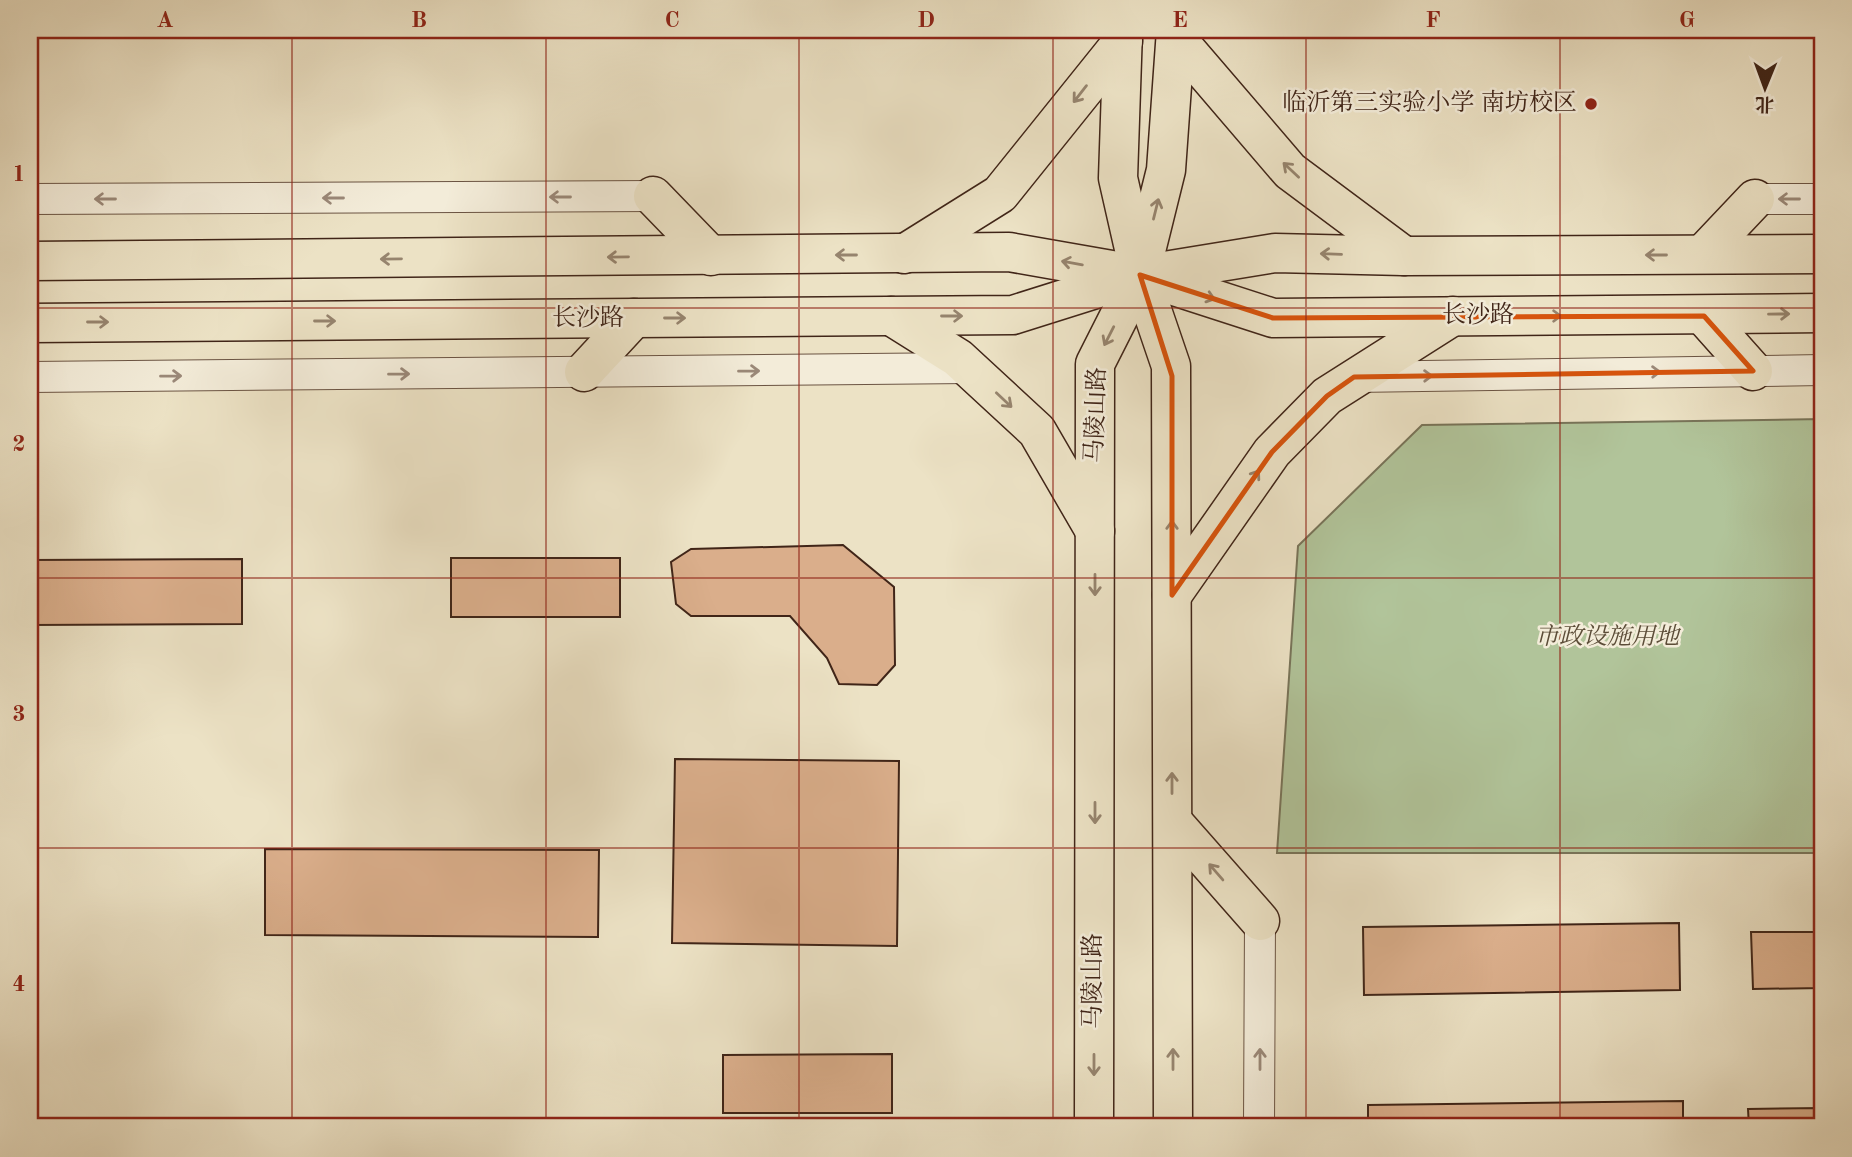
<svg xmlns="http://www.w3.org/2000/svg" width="1852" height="1157" viewBox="0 0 1852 1157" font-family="'Old Standard TT','Noto Serif SC',serif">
	<rect width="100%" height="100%" fill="#ece2c5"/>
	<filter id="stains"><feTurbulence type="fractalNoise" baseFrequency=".00286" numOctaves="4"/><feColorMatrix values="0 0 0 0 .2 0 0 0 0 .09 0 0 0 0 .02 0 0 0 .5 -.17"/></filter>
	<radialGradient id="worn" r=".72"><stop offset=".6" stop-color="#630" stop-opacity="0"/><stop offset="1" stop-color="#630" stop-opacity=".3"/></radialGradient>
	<!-- green -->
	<polygon fill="#b1c49a" stroke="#787459" stroke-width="2" points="1822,419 1822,853 1277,853 1298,546 1422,425"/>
	<!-- building -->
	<g fill="#daae8b" stroke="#402518" stroke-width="2">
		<rect x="599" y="30" width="296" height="1"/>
		<polygon points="843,545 894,587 895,665 877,685 839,684 827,658 790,616 691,616 676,604 671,562 691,549"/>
		<rect x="451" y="558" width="169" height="59"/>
		<polygon points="242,559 242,624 30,625 30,560"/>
		<polygon points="675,759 899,761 897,946 672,943"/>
		<polygon points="265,849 599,850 598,937 265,935"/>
		<polygon points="1679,923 1680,990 1364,995 1363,927"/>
		<polygon points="1751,932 1822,932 1822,988 1753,989"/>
		<polygon points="892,1054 892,1113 723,1113 723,1055"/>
		<polygon points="1683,1101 1683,1127 1368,1127 1368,1105"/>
		<polygon points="1822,1108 1822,1127 1749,1127 1748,1109"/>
	</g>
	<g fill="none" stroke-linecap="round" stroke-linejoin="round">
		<defs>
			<g id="minor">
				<polyline points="30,199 653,196"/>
				<polyline points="1755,199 1822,199"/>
				<polyline points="30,377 969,368"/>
				<polyline points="1354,377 1822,370"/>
				<polyline points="1259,1127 1260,921"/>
			</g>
			<g id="major">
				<polyline points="1123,30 1118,178 1140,275 1171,366 1173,1127"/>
				<polyline points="1176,38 1290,171 1404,256"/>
				<polyline points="653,196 711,256"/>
				<polyline points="904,254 1000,194 1123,41"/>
				<polyline points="1703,254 1755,199"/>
				<polyline points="30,261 1009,252 1140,275 1273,318 1822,313"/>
				<polyline points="891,316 958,358 1037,431 1095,531"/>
				<polyline points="1704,316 1753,371"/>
				<polyline points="30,323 1013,315 1140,275 1275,253 1404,256 1822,254"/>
				<polyline points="584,372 634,318"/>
				<polyline points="1172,595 1272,452 1327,396 1453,316"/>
				<polyline points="1173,822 1260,921"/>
				<polyline points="1094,1127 1095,364 1140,275 1166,170 1176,30"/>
			</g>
		</defs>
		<!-- minor casing -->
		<use href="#minor" stroke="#6b5443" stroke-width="32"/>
		<!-- major casing -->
		<use href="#major" stroke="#402518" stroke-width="41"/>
		<!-- minor -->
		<use href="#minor" stroke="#f3ecd9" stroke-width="30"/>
		<!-- major -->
		<use href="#major" stroke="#ece2c5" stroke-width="38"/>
	</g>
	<!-- one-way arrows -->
	<defs><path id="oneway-shaft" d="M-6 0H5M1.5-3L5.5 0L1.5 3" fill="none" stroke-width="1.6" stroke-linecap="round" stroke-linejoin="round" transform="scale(1.75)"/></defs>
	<g stroke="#96846e">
		<use href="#oneway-shaft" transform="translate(1080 94) rotate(128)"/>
		<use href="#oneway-shaft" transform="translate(1291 170) rotate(-137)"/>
		<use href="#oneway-shaft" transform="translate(1156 209) rotate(-76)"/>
		<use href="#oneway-shaft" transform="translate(1331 254) rotate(-178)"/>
		<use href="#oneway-shaft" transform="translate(846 255) rotate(180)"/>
		<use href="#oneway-shaft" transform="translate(1656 255) rotate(180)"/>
		<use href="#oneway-shaft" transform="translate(618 257) rotate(179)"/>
		<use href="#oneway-shaft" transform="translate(391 259) rotate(179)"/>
		<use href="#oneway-shaft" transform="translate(1072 263) rotate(-170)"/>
		<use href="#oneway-shaft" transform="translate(1205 296) rotate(18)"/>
		<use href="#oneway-shaft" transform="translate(1779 314) rotate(-1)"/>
		<use href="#oneway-shaft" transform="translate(952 316)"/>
		<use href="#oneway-shaft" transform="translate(1551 316)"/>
		<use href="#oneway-shaft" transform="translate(675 318)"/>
		<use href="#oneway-shaft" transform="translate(325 321)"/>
		<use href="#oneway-shaft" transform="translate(98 322)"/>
		<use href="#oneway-shaft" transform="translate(1109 336) rotate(117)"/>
		<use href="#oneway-shaft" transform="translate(1004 400) rotate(43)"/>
		<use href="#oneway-shaft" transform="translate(1253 479) rotate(-55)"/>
		<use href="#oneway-shaft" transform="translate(1172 531) rotate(-90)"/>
		<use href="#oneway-shaft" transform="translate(1095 585) rotate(90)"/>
		<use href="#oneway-shaft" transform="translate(1172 783) rotate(-90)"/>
		<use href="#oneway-shaft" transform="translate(1095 813) rotate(90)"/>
		<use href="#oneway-shaft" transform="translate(1216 872) rotate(-131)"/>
		<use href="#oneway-shaft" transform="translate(1173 1059) rotate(-90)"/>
		<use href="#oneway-shaft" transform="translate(1094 1065) rotate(90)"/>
	</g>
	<g stroke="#9a8878">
		<use href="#oneway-shaft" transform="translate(560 197) rotate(180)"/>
		<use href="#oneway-shaft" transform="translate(333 198) rotate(180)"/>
		<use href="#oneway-shaft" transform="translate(105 199) rotate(180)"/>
		<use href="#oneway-shaft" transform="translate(1789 199) rotate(-180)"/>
		<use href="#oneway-shaft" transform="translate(749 371) rotate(-1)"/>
		<use href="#oneway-shaft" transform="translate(1650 372) rotate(-1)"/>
		<use href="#oneway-shaft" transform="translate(399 374) rotate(-1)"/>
		<use href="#oneway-shaft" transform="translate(171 376) rotate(-1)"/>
		<use href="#oneway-shaft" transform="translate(1422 376) rotate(-1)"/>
		<use href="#oneway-shaft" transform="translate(1260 1059) rotate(-90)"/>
	</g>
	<!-- marked area -->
	<path fill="none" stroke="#d7540d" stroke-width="5" stroke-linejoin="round" d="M 1140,275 L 1273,318 L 1704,316 L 1753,371 L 1354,377 L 1327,396 L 1272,452 L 1172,595 L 1172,376 Z"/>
	<!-- grid -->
	<path fill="none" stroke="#8f2418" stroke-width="2" stroke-opacity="0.55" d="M 292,30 L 292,1127M 546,30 L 546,1127M 799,30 L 799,1127M 1053,30 L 1053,1127M 1306,30 L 1306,1127M 1560,30 L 1560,1127M 30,308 L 1822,308M 30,578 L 1822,578M 30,848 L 1822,848"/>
	<!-- markers -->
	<circle fill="#8f2418" stroke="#f3ecd9" stroke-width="2.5" cx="1591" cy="104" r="7"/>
	<g text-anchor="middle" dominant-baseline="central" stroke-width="5" stroke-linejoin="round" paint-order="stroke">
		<!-- poi labels -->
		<g font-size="24" fill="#402518" stroke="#f3ecd9" text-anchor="end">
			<text x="1577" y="104">临沂第三实验小学 南坊校区</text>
		</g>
		<!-- street labels -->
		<g font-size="24" fill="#402518" stroke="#f3ecd9">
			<text x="1478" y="316">长沙路</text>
			<text x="588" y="319">长沙路</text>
			<text transform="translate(1097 415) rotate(-88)">马陵山路</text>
			<text transform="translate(1094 981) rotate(-90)">马陵山路</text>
		</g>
		<!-- park labels -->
		<g font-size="24" font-style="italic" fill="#5c4d38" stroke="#f3ecd9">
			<text x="1607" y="638">市政设施用地</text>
		</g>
	</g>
	<!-- margin -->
	<rect width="1852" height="1157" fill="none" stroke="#ece2c5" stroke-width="77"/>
	<!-- north arrow -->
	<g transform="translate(1765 88) rotate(181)" stroke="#f3ecd9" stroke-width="5" paint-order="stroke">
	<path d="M0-5L12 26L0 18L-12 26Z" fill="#402518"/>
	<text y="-10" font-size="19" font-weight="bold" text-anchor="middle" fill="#402518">北</text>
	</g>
	<rect x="38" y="38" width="1776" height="1080" fill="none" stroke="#8f2418" stroke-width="2.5"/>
	<g font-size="23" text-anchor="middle" font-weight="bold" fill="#8f2418">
		<text x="165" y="27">A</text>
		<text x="419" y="27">B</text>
		<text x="672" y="27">C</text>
		<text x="926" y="27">D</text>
		<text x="1180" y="27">E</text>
		<text x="1433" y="27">F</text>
		<text x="1687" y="27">G</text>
		<text x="19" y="181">1</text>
		<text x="19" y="451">2</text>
		<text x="19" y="721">3</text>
		<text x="19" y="991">4</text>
	</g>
	<rect width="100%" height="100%" filter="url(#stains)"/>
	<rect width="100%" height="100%" fill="url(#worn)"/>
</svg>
